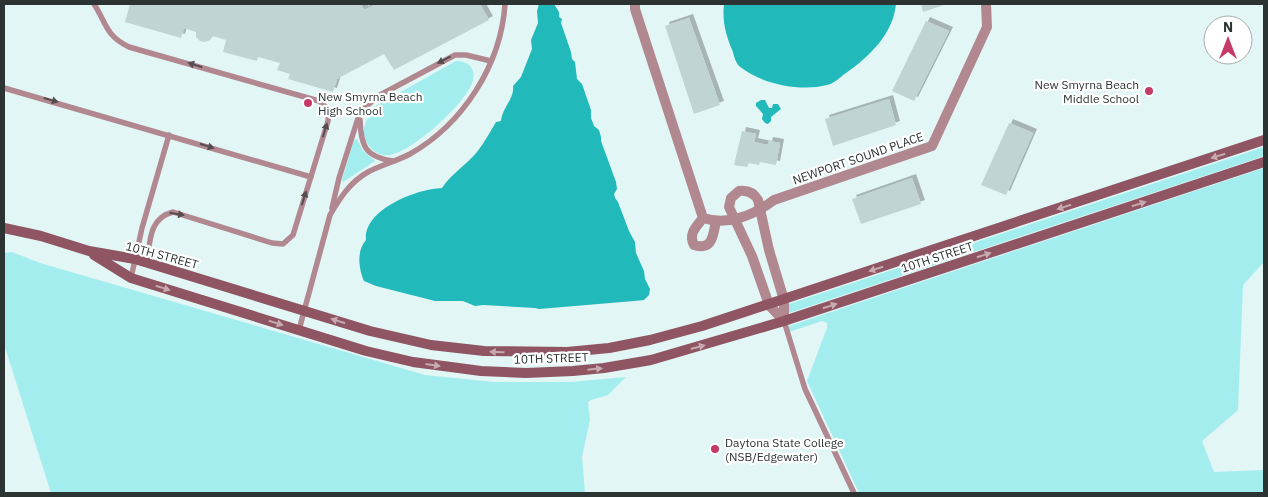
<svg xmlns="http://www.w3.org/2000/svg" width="1268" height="497" viewBox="0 0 1268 497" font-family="'IBM Plex Sans',sans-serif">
	<defs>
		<filter id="shadow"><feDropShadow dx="4" dy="-4" stdDeviation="0" flood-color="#0004"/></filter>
	</defs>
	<rect width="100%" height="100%" fill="#e2f6f6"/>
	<!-- green -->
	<g fill="#a3edee">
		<path d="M 456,61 C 467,61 476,67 473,80 C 468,102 413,151 390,155 C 382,156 375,153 370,147 C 362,139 363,128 367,119 L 371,117 L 369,114 L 374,107 Z"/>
		<polygon points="357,139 363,151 375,161 343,182 342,180 354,140"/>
		<polygon points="1264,147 1264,156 789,313 789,304"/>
		<polygon points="1264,168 1264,262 1243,285 1238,410 1202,441 1214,472 1264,470 1264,493 859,493 807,381 827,328 827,323 822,321 789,332 789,326"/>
		<polygon points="12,252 40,263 425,375 494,382 570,382 626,377 608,395 591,400 588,402 590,420 582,457 585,493 51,493 4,344 4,253"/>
	</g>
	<!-- water -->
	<g fill="#22b9bb">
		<path d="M 539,4 L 554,4 L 559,12 L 559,17 L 562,19 L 561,23 L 571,52 L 572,59 L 575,62 L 577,79 L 582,84 L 591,110 L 591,118 L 594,126 L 599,130 L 601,137 L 601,141 L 616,182 L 617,189 L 614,194 L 615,198 L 618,202 L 629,231 L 635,242 L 636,253 L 644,271 L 645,279 L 650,289 L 649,295 L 644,300 L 634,301 L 539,309 L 535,308 L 483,305 L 475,306 L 463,301 L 435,301 L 376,286 L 364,281 C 359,270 356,251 366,240 C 363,210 416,189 442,188 C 451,174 466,165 477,152 C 484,143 490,132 496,122 L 501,121 C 502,108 515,98 513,86 L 521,77 L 532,49 L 531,40 L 538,23 L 537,11 Z"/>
		<path d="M 724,4 L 896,4 C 893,34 870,56 846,73 C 840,77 834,84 827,85 C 800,92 761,84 739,66 C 736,63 734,57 733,52 C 726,36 722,21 724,4 Z"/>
		<polygon points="761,100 765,100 769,108 772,108 773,104 778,104 781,109 771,117 771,121 768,124 765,123 762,119 763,114 756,106 756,103"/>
	</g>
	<!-- building -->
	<g fill="#c1d4d4" filter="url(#shadow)">
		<polygon points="130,4 361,4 364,10 377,4 480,4 489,20 394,70 384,54 337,79 333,92 288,79 290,74 277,70 280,63 258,57 257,61 223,52 226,40 213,36 210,40 205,42 200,41 196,37 196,32 184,28 181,38 125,22"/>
		<polygon points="921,4 947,4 923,12"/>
		<polygon points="689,18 720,105 694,114 665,26"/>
		<polygon points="926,21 949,31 914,101 892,91"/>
		<polygon points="889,99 896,125 833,146 825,119"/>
		<polygon points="1009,123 1033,133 1006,195 981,185"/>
		<polygon points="742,131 756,134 754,142 768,145 769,141 780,143 776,165 760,162 759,165 749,163 747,167 734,165"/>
		<polygon points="912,178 921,204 861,224 852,199"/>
	</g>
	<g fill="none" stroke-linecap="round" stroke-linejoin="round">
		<!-- lane -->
		<g stroke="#b28890" stroke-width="5.5">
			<path d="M 94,4 C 107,24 105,35 129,47 L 319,101 C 327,107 329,111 328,121 L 293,235 L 283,244 L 272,243 L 173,212 C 149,218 150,241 147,262"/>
			<polyline points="4,88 311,177"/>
			<path d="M 360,120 C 361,146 365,157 393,161"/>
			<polyline points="332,208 339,178 359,115 363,109 380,95 455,55 466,55 491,61"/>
			<polyline points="131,278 142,228 169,135"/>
			<polyline points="784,321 805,389 854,493"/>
			<path d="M 299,330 L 330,215 C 340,198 350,182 368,172 C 381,165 397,161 410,154 C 463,124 501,65 505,4"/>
		</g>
		<!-- street -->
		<g stroke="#b28890" stroke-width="10">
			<path d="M 635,4 L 635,9 L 703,218 C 728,226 754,215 774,200 L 932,146 L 987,27 L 986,4"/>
			<path d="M 739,191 C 747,190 754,193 758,200 L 769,250 L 784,300 L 784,321 L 769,305 L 752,256 L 729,207 L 731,198 Z"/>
			<path d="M 703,218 C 696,227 688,234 694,245 C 713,251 713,235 716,221"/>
		</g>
		<!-- secondary -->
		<g stroke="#8f5562" stroke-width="10">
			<polyline points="4,228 41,236 89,251 135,259 370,331 431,345 484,351 567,352 609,348 650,340 702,326 1264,140"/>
			<polyline points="94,255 131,278 366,351 413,362 481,371 526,373 573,371 604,368 651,360 784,321 1264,162"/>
		</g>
	</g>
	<!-- one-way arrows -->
	<defs><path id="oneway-solid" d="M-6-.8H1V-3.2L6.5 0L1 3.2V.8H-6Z" transform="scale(1.25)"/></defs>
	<g fill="#544c4f">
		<use href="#oneway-solid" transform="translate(444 60) rotate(152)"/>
		<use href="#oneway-solid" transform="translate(195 65) rotate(-163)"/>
		<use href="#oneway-solid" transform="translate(51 100) rotate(16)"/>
		<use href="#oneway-solid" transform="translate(325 130) rotate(-73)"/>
		<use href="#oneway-solid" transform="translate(207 146) rotate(17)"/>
		<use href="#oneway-solid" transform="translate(304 198) rotate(-73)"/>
		<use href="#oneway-solid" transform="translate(177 214) rotate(9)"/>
	</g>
	<g fill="#c7aab0">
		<use href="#oneway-solid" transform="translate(1218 156) rotate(162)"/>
		<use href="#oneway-solid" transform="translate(1139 204) rotate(-18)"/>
		<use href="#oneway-solid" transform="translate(1064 207) rotate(162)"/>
		<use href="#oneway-solid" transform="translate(984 255) rotate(-18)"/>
		<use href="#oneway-solid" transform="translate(876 269) rotate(162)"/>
		<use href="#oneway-solid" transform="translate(163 288) rotate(17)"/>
		<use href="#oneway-solid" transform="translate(830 306) rotate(-18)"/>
		<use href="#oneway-solid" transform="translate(338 321) rotate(-162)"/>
		<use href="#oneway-solid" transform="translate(276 323) rotate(17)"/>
		<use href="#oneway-solid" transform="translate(698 347) rotate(-15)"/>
		<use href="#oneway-solid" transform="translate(497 352) rotate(-178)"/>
		<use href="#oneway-solid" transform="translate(433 365) rotate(8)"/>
		<use href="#oneway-solid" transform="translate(595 369) rotate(-6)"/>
	</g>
	<!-- markers -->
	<g fill="#c73966" stroke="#fff" stroke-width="2">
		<circle cx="1149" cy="91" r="5"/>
		<circle cx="308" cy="103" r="5"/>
		<circle cx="715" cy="449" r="5"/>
	</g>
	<g text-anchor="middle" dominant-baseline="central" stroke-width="4.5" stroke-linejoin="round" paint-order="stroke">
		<!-- poi labels -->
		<g font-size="12" fill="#2c3333" stroke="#fff" text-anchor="start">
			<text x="1139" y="84" text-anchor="end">New Smyrna Beach<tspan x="1139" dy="14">Middle School</tspan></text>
			<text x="318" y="96">New Smyrna Beach<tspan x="318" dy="14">High School</tspan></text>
			<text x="725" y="442">Daytona State College<tspan x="725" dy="14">(NSB/Edgewater)</tspan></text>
		</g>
		<!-- street labels -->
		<g font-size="12" fill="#2c3333" stroke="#fff">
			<text transform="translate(858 158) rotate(-19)">NEWPORT SOUND PLACE</text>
			<text transform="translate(162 255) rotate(15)">10TH STREET</text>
			<text transform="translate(937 257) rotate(-18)">10TH STREET</text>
			<text transform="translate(551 358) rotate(-2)">10TH STREET</text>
		</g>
	</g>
	<!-- border -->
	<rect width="1268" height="497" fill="none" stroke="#2c3333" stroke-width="10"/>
	<!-- north arrow -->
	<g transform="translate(1228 40)"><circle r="24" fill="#ffffff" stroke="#abadad"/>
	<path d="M0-4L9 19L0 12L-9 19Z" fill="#c73966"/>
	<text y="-8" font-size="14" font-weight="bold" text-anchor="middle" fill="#2c3333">N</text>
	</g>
</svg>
